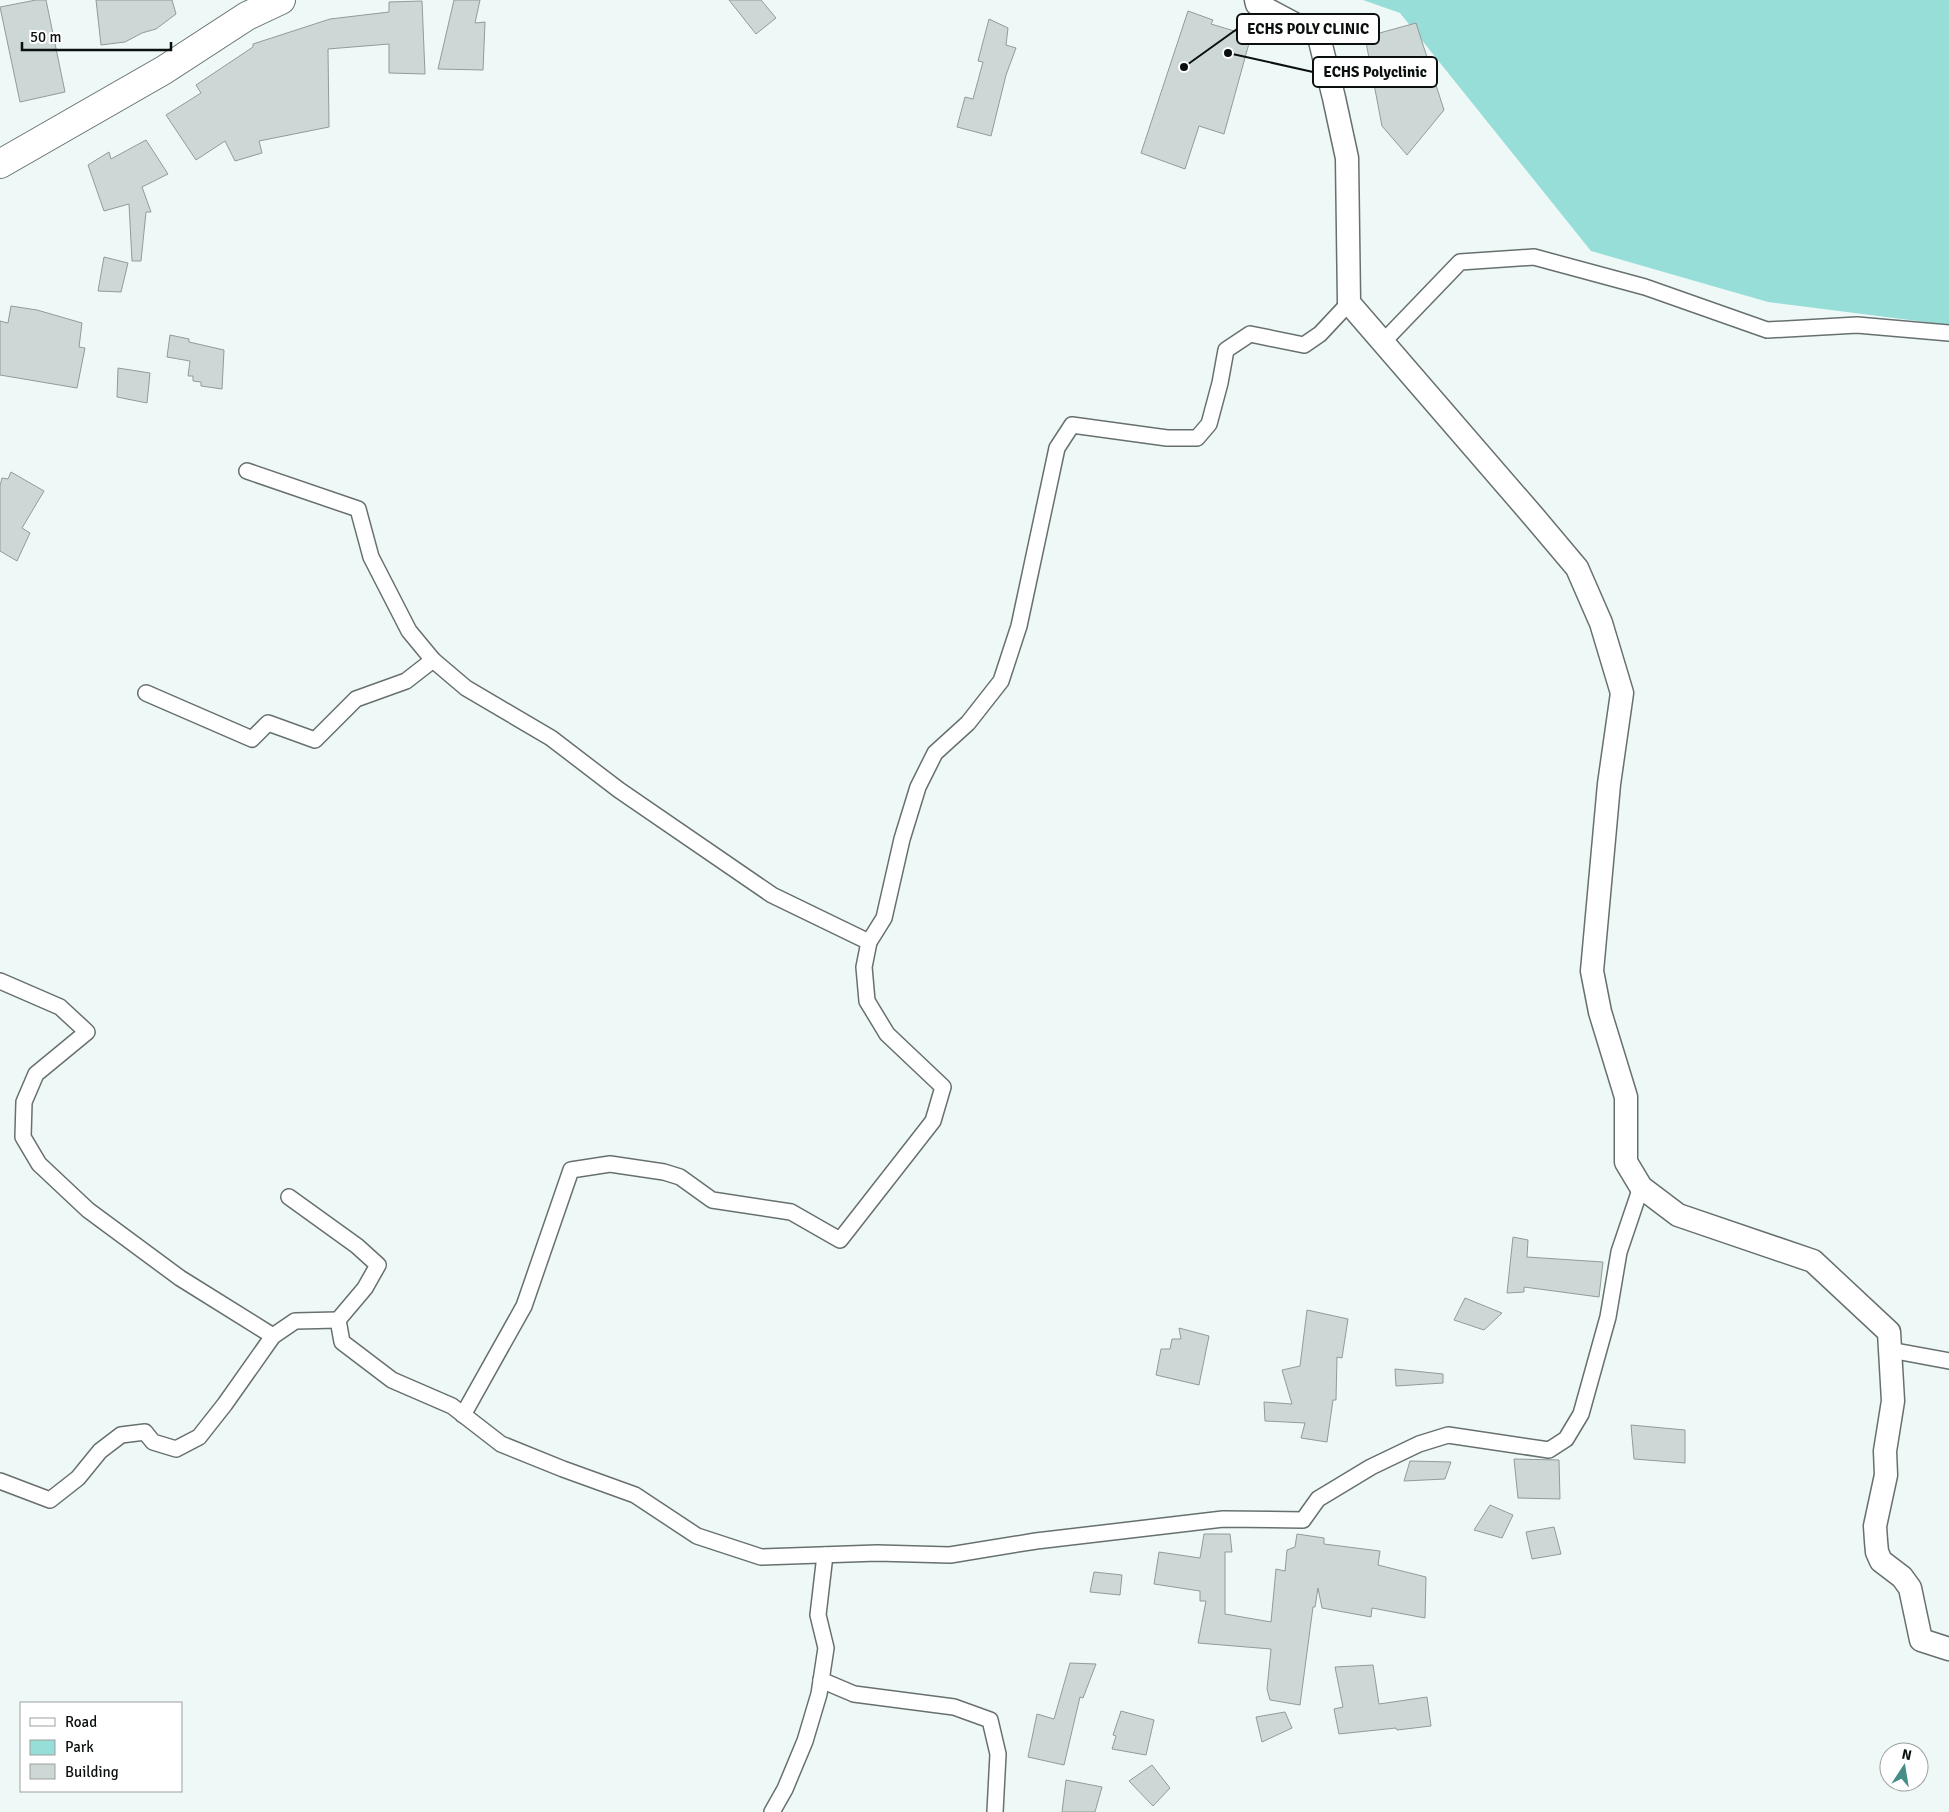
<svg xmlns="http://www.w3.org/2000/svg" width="1949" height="1812" viewBox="0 0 1949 1812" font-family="Signika,sans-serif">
	<rect width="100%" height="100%" fill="#eef8f7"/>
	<!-- green -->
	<polygon fill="#96ded7" points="1363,0 1949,0 1949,325 1768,302 1591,251 1400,13"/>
	<!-- building -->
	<g fill="#cdd7d6" stroke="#919b99">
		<polygon points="36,0 46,0 65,92 20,102 0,7"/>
		<polygon points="96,0 172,0 176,14 156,29 142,33 125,42 101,45"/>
		<polygon points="454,0 480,0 475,23 485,22 483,70 438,69"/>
		<polygon points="729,0 761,0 776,18 756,34"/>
		<polygon points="422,1 425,74 389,73 389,44 328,49 329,127 259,141 262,153 235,161 225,141 196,160 166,115 201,93 196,85 253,47 253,44 330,19 389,12 389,2"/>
		<polygon points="1188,11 1213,20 1211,24 1251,36 1224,134 1199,126 1185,169 1141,153"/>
		<polygon points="989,19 1008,28 1006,45 1016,48 1006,75 991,136 957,127 965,97 973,99 983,62 978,61"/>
		<polygon points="1416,23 1444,110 1407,155 1382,126 1365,37"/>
		<polygon points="146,140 168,174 142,187 151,212 146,212 141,261 132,261 129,204 104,211 88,165 109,152 111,159"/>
		<polygon points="104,257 128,263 121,292 98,291"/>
		<polygon points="11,306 37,310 82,323 79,347 85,348 77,388 0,375 0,321 8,323"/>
		<polygon points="170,335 189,339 189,342 224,350 222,389 201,386 201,382 193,381 193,376 188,376 190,361 167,357"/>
		<polygon points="118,368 150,373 147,403 117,397"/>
		<polygon points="11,472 44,491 22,528 30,533 17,561 0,551 0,486 2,478 8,479"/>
		<polygon points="1513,1237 1528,1240 1527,1257 1603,1262 1599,1297 1524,1287 1524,1292 1507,1293"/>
		<polygon points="1465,1298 1502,1313 1484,1330 1454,1320"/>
		<polygon points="1307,1310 1348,1319 1342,1358 1337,1357 1336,1400 1333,1400 1327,1442 1301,1438 1305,1423 1265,1421 1264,1402 1292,1404 1282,1370 1300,1366"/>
		<polygon points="1179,1328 1209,1336 1199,1385 1156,1375 1161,1349 1170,1349 1172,1339 1181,1339"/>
		<polygon points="1395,1369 1443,1374 1443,1383 1396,1386"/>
		<polygon points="1631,1425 1685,1430 1685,1463 1634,1459"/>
		<polygon points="1514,1459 1559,1460 1560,1499 1518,1498"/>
		<polygon points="1410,1461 1451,1462 1445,1479 1404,1481"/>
		<polygon points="1490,1505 1513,1515 1502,1538 1474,1530"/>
		<polygon points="1554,1527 1561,1554 1532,1559 1526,1532"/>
		<polygon points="1204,1534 1230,1534 1232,1552 1225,1552 1225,1614 1271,1622 1276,1569 1285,1571 1287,1550 1295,1547 1297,1534 1324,1538 1324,1544 1380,1551 1378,1565 1426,1577 1425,1618 1372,1608 1371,1617 1322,1608 1318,1588 1315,1607 1313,1607 1300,1705 1270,1700 1267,1689 1271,1649 1198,1643 1206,1601 1200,1601 1200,1591 1154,1584 1159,1552 1200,1558"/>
		<polygon points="1094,1572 1122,1575 1120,1595 1090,1592"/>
		<polygon points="1070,1663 1096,1664 1083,1698 1080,1697 1064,1765 1028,1757 1037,1714 1054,1719"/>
		<polygon points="1373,1665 1379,1704 1427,1697 1431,1726 1397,1730 1396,1728 1339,1734 1334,1709 1343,1707 1335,1667"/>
		<polygon points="1121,1711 1154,1720 1146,1755 1112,1749 1116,1736 1113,1735"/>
		<polygon points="1285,1712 1292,1728 1262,1742 1256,1717"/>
		<polygon points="1152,1765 1170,1788 1153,1806 1129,1781"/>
		<polygon points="1066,1780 1102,1787 1095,1812 1062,1812"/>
	</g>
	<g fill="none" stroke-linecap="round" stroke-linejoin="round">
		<defs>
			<g id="street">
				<polyline points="1383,342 1460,262 1534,257 1645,287 1767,330 1857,325 1949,333"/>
				<polyline points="247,471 358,509 371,557 409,631 433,660 466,688 551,738 619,790 772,895 869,942"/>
				<polyline points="146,693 252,739 268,723 315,740 356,699 406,681 433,660"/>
				<polyline points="0,981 60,1007 87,1032 36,1074 24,1102 23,1137 39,1164 88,1210 180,1278 273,1336"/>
				<polyline points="289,1197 357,1246 378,1265 365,1288 338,1320 342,1342 392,1380 452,1406 501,1444 563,1469 635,1495 697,1536 761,1557 877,1553 950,1555 1036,1541 1223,1519 1303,1520 1318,1499 1371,1467 1419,1444 1448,1435 1549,1450 1566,1439 1581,1414 1608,1317 1619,1252 1641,1187"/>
				<polyline points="1890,1350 1949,1361"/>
				<polyline points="463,1415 524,1306 571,1170 610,1164 664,1172 680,1177 712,1200 791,1212 840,1240 933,1121 943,1087 887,1034 867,1001 864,967 869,942 884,918 902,839 918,787 935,753 968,723 1001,681 1019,626 1057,448 1072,425 1167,438 1197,438 1209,424 1220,383 1226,350 1250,334 1304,345 1320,334 1349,303"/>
				<polyline points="0,1481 50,1500 78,1478 100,1451 121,1435 145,1432 153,1442 176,1449 199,1437 225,1404 273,1336 295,1321 338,1320"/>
				<polyline points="821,1680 854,1694 954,1707 990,1720 998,1754 995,1812"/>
				<polyline points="772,1812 785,1789 805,1741 819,1694 826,1648 818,1615 825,1555"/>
			</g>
			<polyline id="secondary" points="1256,0 1257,4 1319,37 1334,98 1347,158 1349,303 1534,517 1577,568 1601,623 1622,693 1609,784 1592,971 1600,1012 1626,1097 1626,1162 1641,1187 1678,1215 1813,1261 1889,1332 1893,1401 1885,1451 1886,1475 1875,1526 1876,1541 1877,1552 1881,1561 1902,1577 1910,1588 1921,1640 1949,1649"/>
			<polyline id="highway" points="0,164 164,70 247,16 281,0"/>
		</defs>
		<!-- street casing -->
		<use href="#street" stroke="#67706f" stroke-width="18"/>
		<!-- secondary casing -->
		<use href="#secondary" stroke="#67706f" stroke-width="25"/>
		<!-- highway casing -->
		<use href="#highway" stroke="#67706f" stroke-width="30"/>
		<!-- street -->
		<use href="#street" stroke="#fff" stroke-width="15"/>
		<!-- secondary -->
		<use href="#secondary" stroke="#fff" stroke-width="22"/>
		<!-- highway -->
		<use href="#highway" stroke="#fff" stroke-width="28"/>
	</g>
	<!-- callouts -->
	<path fill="none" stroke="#0c0f0f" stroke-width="2" d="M1184 67L1237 29M1228 53L1313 72"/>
	<g fill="#0c0f0f" stroke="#fff" stroke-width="2">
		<circle cx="1184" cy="67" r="5"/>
		<circle cx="1228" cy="53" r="5"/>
	</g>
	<g fill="#fff" stroke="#0c0f0f" stroke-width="2">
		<rect x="1237" y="14" width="142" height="30" rx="5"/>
		<rect x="1313" y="57" width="124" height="30" rx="5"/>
	</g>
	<g font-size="15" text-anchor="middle" font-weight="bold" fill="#0c0f0f">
		<text x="1308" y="34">ECHS POLY CLINIC</text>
		<text x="1375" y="77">ECHS Polyclinic</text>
	</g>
	<!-- legend -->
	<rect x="20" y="1702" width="162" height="90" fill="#ffffff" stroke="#9e9f9f"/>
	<rect x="30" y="1718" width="25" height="8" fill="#ffffff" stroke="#9e9f9f"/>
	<text x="65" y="1727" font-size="15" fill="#0c0f0f">Road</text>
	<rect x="30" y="1740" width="25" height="15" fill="#96ded7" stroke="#9e9f9f"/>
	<text x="65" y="1752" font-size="15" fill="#0c0f0f">Park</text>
	<rect x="30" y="1764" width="25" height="15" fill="#cdd7d6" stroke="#9e9f9f"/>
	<text x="65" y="1777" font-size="15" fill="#0c0f0f">Building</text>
	<!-- north arrow -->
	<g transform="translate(1904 1767) rotate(12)"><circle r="24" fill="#ffffff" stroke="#9e9f9f"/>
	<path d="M0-4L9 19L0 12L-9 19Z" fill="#468c87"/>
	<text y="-8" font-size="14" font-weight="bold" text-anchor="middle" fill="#0c0f0f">N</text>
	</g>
	<!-- scale -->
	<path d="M22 42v8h149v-8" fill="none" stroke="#0c0f0f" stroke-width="2.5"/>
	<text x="30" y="42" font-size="15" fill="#0c0f0f" stroke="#ffffff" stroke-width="4" paint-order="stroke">50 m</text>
</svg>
